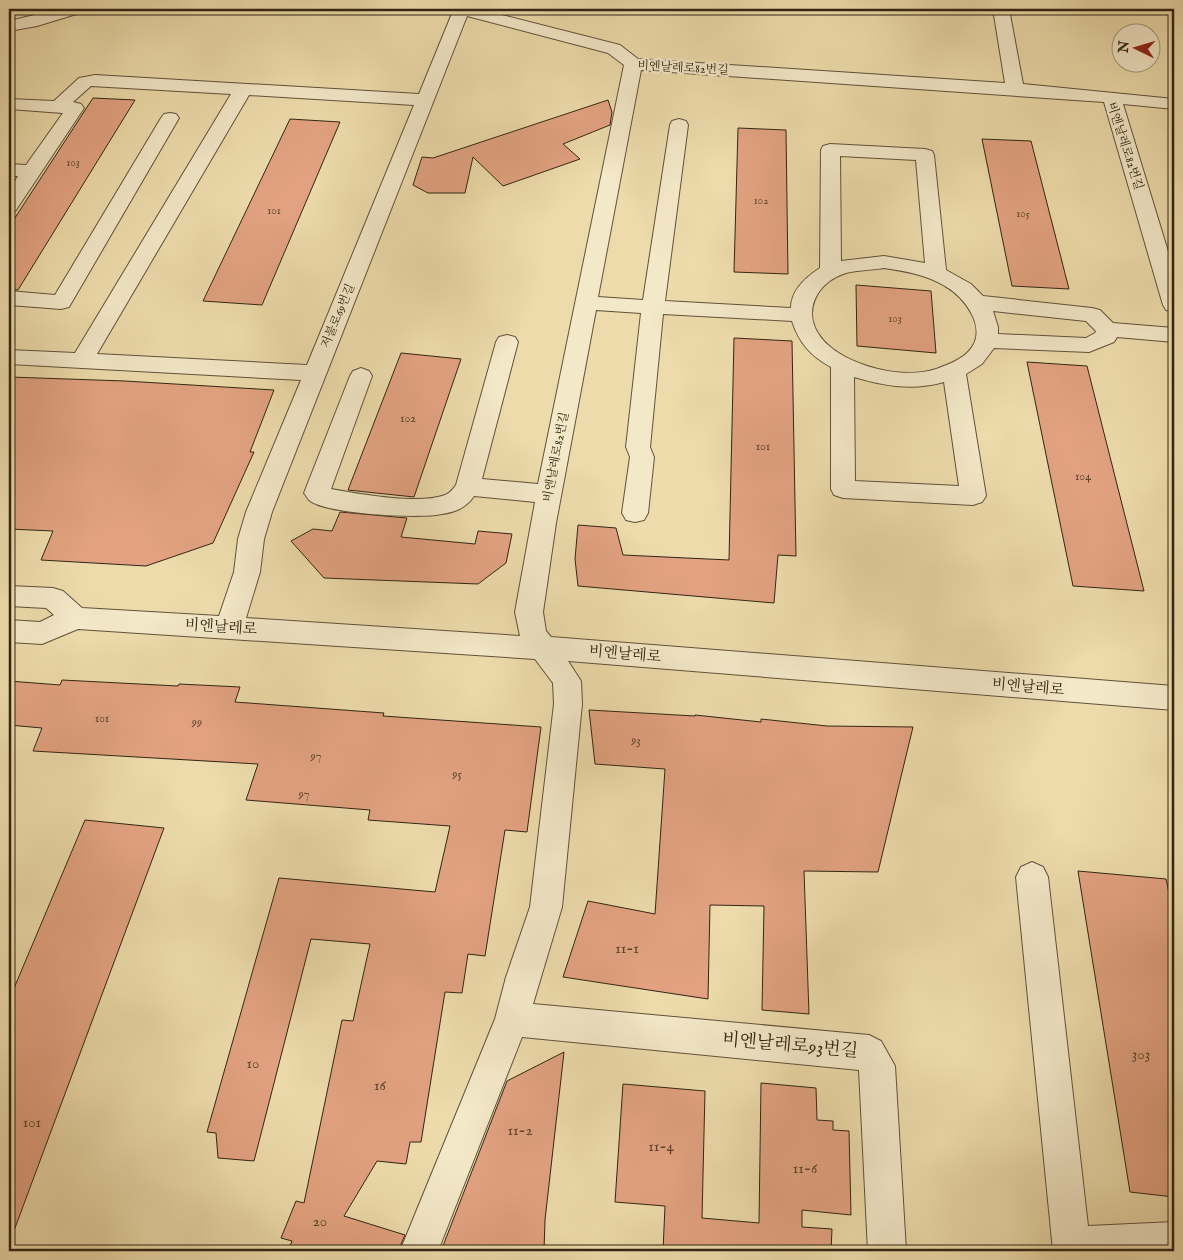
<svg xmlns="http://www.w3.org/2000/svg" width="1183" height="1260" viewBox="0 0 1183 1260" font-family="'IM FELL English','Noto Serif KR',serif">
	<rect width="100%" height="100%" fill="#eddbab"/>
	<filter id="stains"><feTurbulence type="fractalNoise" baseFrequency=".004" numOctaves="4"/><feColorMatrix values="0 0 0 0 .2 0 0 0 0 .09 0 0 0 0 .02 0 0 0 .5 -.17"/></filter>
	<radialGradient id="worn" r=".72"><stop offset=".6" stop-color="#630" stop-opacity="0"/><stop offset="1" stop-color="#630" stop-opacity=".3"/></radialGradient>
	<!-- building -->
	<g fill="#e2a281" stroke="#312514">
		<polygon points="93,98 135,100 18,290 9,289 9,227"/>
		<polygon points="608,100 612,112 610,125 563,144 580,159 503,186 473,157 465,193 428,193 413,185 422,157 433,158"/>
		<polygon points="290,119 340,122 262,305 203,301"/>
		<polygon points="738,128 786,130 788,274 734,272"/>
		<polygon points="982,139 1031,141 1069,289 1012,286"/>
		<polygon points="856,285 931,291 936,353 857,346"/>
		<polygon points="734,338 792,341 796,556 778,555 774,603 578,586 575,559 578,525 616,528 623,555 729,560"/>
		<polygon points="401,353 461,359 414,497 348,490"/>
		<polygon points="1027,362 1087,366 1144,591 1073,586"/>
		<polygon points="9,377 125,381 274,390 250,452 254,452 213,543 146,566 41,560 53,531 9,529"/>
		<polygon points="340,512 407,518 401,537 475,544 478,531 512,534 506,563 478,584 324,578 291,541 313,529 332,531"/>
		<polygon points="62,680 178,686 179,684 240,687 235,702 384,713 383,716 541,727 527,832 505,830 485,956 468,954 462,993 445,992 421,1142 410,1142 406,1164 377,1161 344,1216 405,1235 398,1251 288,1251 292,1241 281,1238 296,1201 304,1203 342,1020 353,1021 370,944 311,939 254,1161 218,1158 216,1133 207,1132 279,878 435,892 450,826 368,820 370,810 246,800 258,764 33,751 42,728 9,725 9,681 60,685"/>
		<polygon points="589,710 695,716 695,715 761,722 761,719 827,726 913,727 878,872 804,871 809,1014 762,1010 764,906 710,905 708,999 563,977 588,901 655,914 665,769 595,764"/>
		<polygon points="85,820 164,828 12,1236 9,1235 9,1000"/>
		<polygon points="1078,871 1166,879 1174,916 1174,1197 1130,1192"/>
		<polygon points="564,1052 545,1220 544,1251 441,1251 507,1081"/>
		<polygon points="761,1083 816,1088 817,1120 833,1121 833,1130 849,1131 851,1215 802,1210 802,1227 832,1229 831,1251 663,1251 665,1206 615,1202 623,1084 705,1091 702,1218 759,1223"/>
	</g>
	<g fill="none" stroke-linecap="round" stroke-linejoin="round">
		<defs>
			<g id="minor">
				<polygon points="60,9 85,9 83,12 37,26 9,31 9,21"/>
				<path d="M 452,9 L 478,9 L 620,45 L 638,59 L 1005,83 L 993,9 L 1009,9 L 1023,84 L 1174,99 L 1174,109 L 1123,104 L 1174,271 L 1174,312 L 1166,310 L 1163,305 L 1104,102 L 641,70 L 598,297 L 643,300 L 670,125 L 672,121 L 679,119 L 686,121 L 688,125 L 665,301 L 791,308 C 791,290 806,277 820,268 L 821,150 L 823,146 L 830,144 L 925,149 L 932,151 L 934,155 L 946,270 L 971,284 L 983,296 L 1092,308 L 1100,310 L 1113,323 L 1174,328 L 1174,342 L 1117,337 L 1114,342 L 1089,352 L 994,348 L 982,364 L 966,374 L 986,496 L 982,502 L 973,505 L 843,498 L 834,495 L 831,489 L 831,367 C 811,356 799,343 792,321 L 663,314 L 650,447 L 654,457 L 648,513 L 644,520 L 635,522 L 626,520 L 622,513 L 630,457 L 626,447 L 641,313 L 596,310 L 556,523 L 543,612 L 546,631 L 551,637 L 1174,686 L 1174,710 L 568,661 L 581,681 L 582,704 L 562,907 L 533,1004 L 869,1035 L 881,1041 L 895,1066 L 906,1251 L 868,1251 L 859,1070 L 522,1037 L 438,1251 L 400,1251 L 495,1019 L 506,977 L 530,907 L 554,704 L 553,683 L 535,659 L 78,629 L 42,644 L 9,642 L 9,620 L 40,622 L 54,615 L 46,608 L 9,606 L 9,586 L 53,588 L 63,591 L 82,608 L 219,616 L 234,572 L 238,539 L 246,512 L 301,380 L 9,364 L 9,350 L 75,353 L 231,94 L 91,86 L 73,102 L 81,104 L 84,108 L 16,210 L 9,212 L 9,191 L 18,176 L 9,176 L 9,164 L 26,165 L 63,113 L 9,109 L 9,99 L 54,101 L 79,78 L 95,75 L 419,94 L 453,11 ZM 467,16 L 608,53 L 624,65 L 538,484 L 482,479 L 518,342 L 515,337 L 507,335 L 499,337 L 496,342 L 456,485 C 453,489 450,493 445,495 C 419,505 359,494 331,489 L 372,376 L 369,371 L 361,368 L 353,371 L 350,376 L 304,493 C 305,494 308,499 309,500 C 324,514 420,519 442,514 C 455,512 466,508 474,496 L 535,502 L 515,612 L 520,636 L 246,618 L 260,572 L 264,539 L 272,512 ZM 249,95 L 414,105 L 307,365 L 97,354 ZM 840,156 L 916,160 L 925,263 L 884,256 L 841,261 ZM 884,268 C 905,271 927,275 945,286 C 965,297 989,329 969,351 C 961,360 947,365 936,369 C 903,380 846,366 823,340 C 800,314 816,282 846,273 C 858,270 872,270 884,268 ZM 993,311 L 1086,321 L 1096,331 L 1095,333 L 1086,338 L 998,334 L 998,327 ZM 854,377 C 884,386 913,391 944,382 L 959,486 L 855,481 Z"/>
				<polygon points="170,113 176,114 179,118 69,307 61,309 9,305 9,291 55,295 161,118 164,114"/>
				<polygon points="1032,862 1043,867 1048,877 1088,1226 1174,1222 1174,1251 1053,1251 1016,877 1021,867"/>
			</g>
		</defs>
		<!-- minor casing -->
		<use href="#minor" stroke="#60523a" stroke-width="2"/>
		<!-- minor -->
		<use href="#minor" fill="#f3e8c8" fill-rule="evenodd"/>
	</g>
	<g text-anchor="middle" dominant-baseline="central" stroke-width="4.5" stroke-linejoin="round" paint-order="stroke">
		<!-- far-number labels -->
		<g font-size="11" fill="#5d442f">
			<text x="73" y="163">103</text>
			<text x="761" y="201">102</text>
			<text x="274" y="211">101</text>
			<text x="1023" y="214">105</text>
			<text x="895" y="319">103</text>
		</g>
		<!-- far-street labels -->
		<g font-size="12" fill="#312514" stroke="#f3e8c8">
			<text transform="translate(683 68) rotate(3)">비엔날레로82번길</text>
			<text transform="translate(1125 146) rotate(72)">비엔날레로82번길</text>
			<text transform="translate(338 316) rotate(-67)">저불로69번길</text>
			<text transform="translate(556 457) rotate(-79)">비엔날레로82번길</text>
		</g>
		<!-- number labels -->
		<g font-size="12" fill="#5d442f">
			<text x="408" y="418">102</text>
			<text x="763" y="446">101</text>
			<text x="1083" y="476">104</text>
			<text x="102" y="718">101</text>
			<text x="197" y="722">99</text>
			<text x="636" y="740">93</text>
			<text x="316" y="756">97</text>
			<text x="457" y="774">95</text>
			<text x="304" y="794">97</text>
		</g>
		<!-- street labels -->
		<g font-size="15" fill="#312514" stroke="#f3e8c8">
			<text transform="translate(221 627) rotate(4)">비엔날레로</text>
			<text transform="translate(625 654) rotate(5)">비엔날레로</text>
			<text transform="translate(1028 687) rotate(5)">비엔날레로</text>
		</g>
		<!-- near-number labels -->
		<g font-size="15" fill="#5d442f">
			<text x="627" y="948">11-1</text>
			<text x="1141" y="1054">303</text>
			<text x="253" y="1063">10</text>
			<text x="380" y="1085">16</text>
			<text x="32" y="1122">101</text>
			<text x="520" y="1130">11-2</text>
			<text x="661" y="1146">11-4</text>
			<text x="805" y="1168">11-6</text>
			<text x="320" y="1221">20</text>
		</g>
		<!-- near-street labels -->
		<g font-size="18" fill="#312514" stroke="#f3e8c8">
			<text transform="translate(790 1046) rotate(5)">비엔날레로93번길</text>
		</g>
	</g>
	<!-- margin -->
	<rect width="1183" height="1260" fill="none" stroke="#eddbab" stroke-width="30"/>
	<rect x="10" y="10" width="1163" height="1240" fill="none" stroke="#312514" stroke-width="2.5"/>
	<rect x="15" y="15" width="1153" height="1230" fill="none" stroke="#312514"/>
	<!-- north arrow -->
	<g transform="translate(1136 48) rotate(275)"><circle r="24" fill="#f3e8c8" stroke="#a59a80"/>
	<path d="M0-4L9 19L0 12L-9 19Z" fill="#8f2418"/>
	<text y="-8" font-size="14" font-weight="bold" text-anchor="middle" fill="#312514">N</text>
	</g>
	<rect width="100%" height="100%" filter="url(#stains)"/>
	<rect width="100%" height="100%" fill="url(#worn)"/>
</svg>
